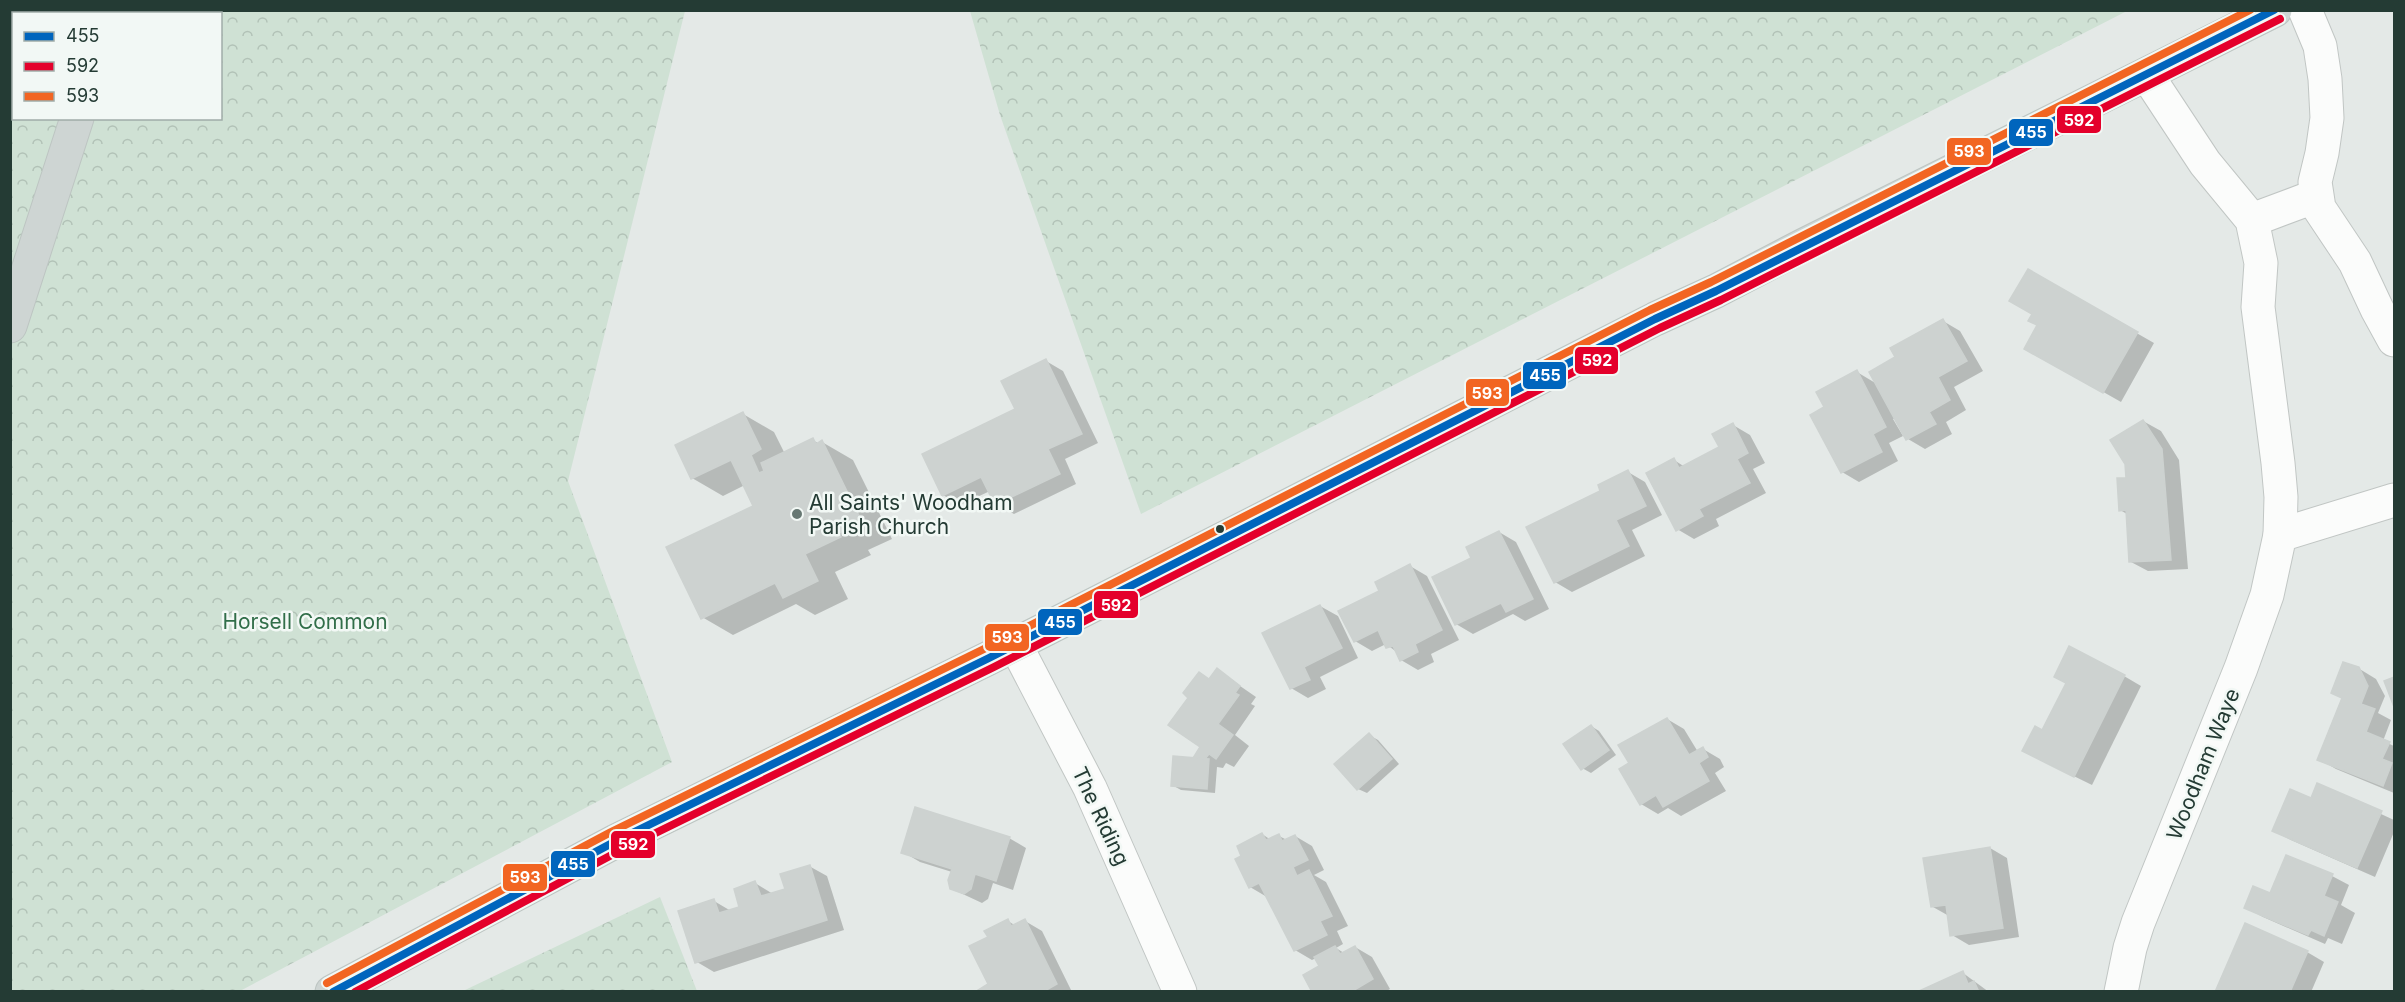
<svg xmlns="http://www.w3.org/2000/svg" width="2405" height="1002" viewBox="0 0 2405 1002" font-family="Inter,sans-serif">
	<defs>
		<pattern id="forest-crowns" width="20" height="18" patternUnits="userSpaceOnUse" patternTransform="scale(1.5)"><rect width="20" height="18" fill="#cfe1d4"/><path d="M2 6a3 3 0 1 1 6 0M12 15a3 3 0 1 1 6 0" fill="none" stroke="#b2c2b7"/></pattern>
	</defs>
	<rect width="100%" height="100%" fill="#e4e9e7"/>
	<!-- forest -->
	<g fill="url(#forest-crowns)" fill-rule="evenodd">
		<path d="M 10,11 L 685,11 L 568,481 L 672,762 L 240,991 L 11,991 ZM 14,14 L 220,14 L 220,118 L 14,118 Z"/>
		<polygon points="970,11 970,10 2127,11 1141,514 1000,115"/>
		<polygon points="660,897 697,991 463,991"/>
	</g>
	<!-- shadow -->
	<g fill="#0003">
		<polygon points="2028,271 2154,343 2121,402 2026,348 2039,325 2034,313"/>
		<polygon points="1943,321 1960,331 1983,371 1954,387 1966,410 1946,422 1952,434 1925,449 1908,439 1896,418 1893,419 1903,436 1889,443 1898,461 1859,482 1842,472 1826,408 1857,372 1877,384 1897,357"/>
		<polygon points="1046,361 1063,371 1098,443 1065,459 1076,484 1014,514 996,504 990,491 960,505 943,495 1017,410"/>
		<polygon points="743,414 774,432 785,454 813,440 819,444 822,442 853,460 892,539 868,550 871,555 835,572 848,599 815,615 796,604 733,635 702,617 755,506 745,485 723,496 692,478"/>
		<polygon points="2143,421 2161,431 2179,460 2188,569 2148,571 2131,562 2127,514 2120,510"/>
		<polygon points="1733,425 1750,435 1765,463 1753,469 1766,493 1716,519 1719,526 1694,539 1677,529 1674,460 1685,467 1721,448"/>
		<polygon points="1628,472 1645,482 1662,515 1632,530 1645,556 1572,592 1555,582 1602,492"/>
		<polygon points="1499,532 1516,542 1549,609 1525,621 1513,614 1473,634 1456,624 1473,558"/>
		<polygon points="1410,566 1427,576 1459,640 1431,654 1434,662 1418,670 1401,660 1398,653 1386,644 1372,651 1355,641 1381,592"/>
		<polygon points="1320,606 1338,616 1358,658 1320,677 1326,689 1308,698 1291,688"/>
		<polygon points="2358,668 2376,679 2385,696 2378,713 2391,720 2383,741 2394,746 2394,793 2336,769 2319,759"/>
		<polygon points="1217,670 1256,697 1251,704 1255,706 1235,735 1249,746 1234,767 1226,763 1223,768 1217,767 1215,793 1181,790 1172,785 1200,760 1210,680"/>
		<polygon points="2124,676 2141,686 2092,785 2041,760 2043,732"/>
		<polygon points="1667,719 1684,729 1698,752 1703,749 1720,759 1724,767 1715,773 1726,791 1681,816 1668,808 1658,814 1641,804 1631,764"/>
		<polygon points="1591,726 1599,731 1616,755 1591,773 1582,768"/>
		<polygon points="1369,735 1378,740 1399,764 1367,793 1358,789"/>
		<polygon points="2318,785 2394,820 2394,832 2375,877 2291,840 2274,831 2312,800"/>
		<polygon points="1262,834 1271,840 1279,836 1287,840 1295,836 1312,846 1324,870 1314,875 1326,882 1348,926 1337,931 1343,944 1336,948 1344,953 1355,947 1372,957 1390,989 1385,992 1314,992 1321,966 1316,958 1312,960 1295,950 1267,897 1250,887 1243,856"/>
		<polygon points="1009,838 1026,848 1013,890 993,883 988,899 982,903 952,889 952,872 920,862 903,852"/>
		<polygon points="1990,848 2007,858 2019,937 1969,945 1952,935 1949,916 1933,907"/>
		<polygon points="809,866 827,876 844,930 714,972 697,962 714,901 731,911 741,908 755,883 773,894 787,890"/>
		<polygon points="2332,876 2349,885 2341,905 2355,913 2342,944 2328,938 2325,944 2263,917 2246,908 2271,895"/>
		<polygon points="1008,921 1016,926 1025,921 1042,931 1072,992 977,992 990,984 990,938"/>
		<polygon points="2307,952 2324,962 2311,992 2216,992"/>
		<polygon points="1963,973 1989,992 1921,992"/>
	</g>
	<!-- building -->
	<g fill="#cdd2d0" stroke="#cdd2d0" stroke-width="1.5">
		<polygon points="2028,269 2138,332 2103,393 2024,349 2037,325 2028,321 2032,314 2009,301"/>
		<polygon points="1943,319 1967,361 1938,377 1950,400 1929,412 1936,424 1906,440 1869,372 1895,357 1890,348"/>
		<polygon points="1046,359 1082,434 1048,449 1060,474 995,505 981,477 942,496 922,454 1015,409 1001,381"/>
		<polygon points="1857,370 1886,427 1873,434 1882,452 1841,473 1810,415 1824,407 1816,392"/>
		<polygon points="743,412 761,449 751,455 759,473 764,471 761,463 813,438 816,444 822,440 862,522 839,533 841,537 805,554 818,581 783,598 775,583 701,619 666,547 753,506 731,460 691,479 675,445"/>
		<polygon points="2143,420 2162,449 2171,560 2129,562 2126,510 2119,511 2117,478 2126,478 2125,464 2110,440"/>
		<polygon points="1733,423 1748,453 1737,459 1750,483 1699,509 1703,516 1676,531 1646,473 1674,458 1679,468 1719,447 1712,434"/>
		<polygon points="1628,470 1646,506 1616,520 1629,546 1554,583 1526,527 1600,491 1598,485"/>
		<polygon points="1499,531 1533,599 1506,612 1501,603 1455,625 1432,577 1471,558 1466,547"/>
		<polygon points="1410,564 1442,630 1415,644 1418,652 1400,661 1393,646 1386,648 1378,630 1354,642 1338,611 1379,591 1375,582"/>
		<polygon points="1320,605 1342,648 1304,667 1310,680 1290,689 1262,633"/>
		<polygon points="2069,646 2125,675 2074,777 2022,751 2035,726 2042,730 2066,683 2054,677"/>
		<polygon points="2343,662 2359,667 2368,686 2361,704 2375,709 2366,732 2390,742 2382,759 2392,763 2383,786 2317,760 2342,698 2331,693"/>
		<polygon points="1217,668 1240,686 1235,693 1239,695 1218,724 1233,735 1216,759 1209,754 1205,759 1193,758 1200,747 1168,725 1188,698 1183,693 1199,672 1209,679"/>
		<polygon points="2394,677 2394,707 2384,681"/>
		<polygon points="1667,718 1689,755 1703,747 1708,757 1699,763 1709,781 1663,807 1656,795 1640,805 1619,769 1629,763 1618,745"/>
		<polygon points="1591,725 1609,750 1581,770 1563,744"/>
		<polygon points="1369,733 1392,759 1357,790 1334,764"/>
		<polygon points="1173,756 1209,759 1207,789 1171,786"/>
		<polygon points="2317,783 2382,811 2357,868 2272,831 2290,789 2311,798"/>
		<polygon points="915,807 1010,837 996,881 975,874 971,889 964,894 950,889 948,880 952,869 901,853"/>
		<polygon points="1262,833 1266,840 1279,834 1282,841 1295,835 1308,860 1293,867 1297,876 1309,870 1332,916 1320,921 1327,935 1294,951 1259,883 1249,888 1235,859 1241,856 1237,846"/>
		<polygon points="1990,847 2003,928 1950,936 1946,905 1931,907 1923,858"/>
		<polygon points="2286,855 2333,874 2324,896 2338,902 2324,936 2311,930 2308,935 2244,908 2253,886 2270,893"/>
		<polygon points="810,865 827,920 695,963 678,911 714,899 719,913 739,907 734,889 755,881 761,896 785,889 780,874"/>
		<polygon points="1008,919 1011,926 1025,919 1057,984 1043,992 975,992 988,984 969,946 988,937 984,931"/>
		<polygon points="2245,923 2308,951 2290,992 2215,992"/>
		<polygon points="1335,946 1340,954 1355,946 1373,979 1351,992 1312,992 1303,975 1319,966 1314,957"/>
		<polygon points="1963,971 1968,984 1974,981 1979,992 1917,992"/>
	</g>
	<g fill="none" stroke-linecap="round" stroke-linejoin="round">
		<defs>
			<g id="minor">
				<polyline points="2305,10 2320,46 2325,79 2327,118 2322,153 2315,182 2319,208 2355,262 2377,309 2394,340"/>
				<polyline points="2147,75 2205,163 2252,220 2261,263 2258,307 2278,463 2281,497 2280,535"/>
				<polyline points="2252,220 2316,196"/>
				<polyline points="1015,644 1090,788 1180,992"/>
				<polyline points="2121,992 2130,948 2138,923 2241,668 2267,595 2280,535 2394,500"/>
			</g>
			<g id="primary">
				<polyline points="109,14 110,10"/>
				<polyline points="10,326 77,118"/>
				<polyline points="332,992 616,841 989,658 1655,319 1716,291 1804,245 2275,10"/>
			</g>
		</defs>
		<!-- minor casing -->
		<use href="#minor" stroke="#c1c6c4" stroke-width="35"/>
		<!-- primary casing -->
		<use href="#primary" stroke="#bdc5c2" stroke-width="35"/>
		<!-- minor -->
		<use href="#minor" stroke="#fbfcfb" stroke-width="33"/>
		<!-- primary -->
		<use href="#primary" stroke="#ced5d3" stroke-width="33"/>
		<defs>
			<polyline id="bus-1" points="333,992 616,841 989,658 1655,319 1716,291 2274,10"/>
			<polyline id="bus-2" points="355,992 621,850 994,667 1660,328 1721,300 2280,19"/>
			<polyline id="bus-3" points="327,983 611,832 984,649 1650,310 1711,282 2250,10"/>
		</defs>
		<!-- bus-1 casing -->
		<use href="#bus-1" stroke="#f2f8f5" stroke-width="12"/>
		<!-- bus-2 casing -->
		<use href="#bus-2" stroke="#f2f8f5" stroke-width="12"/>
		<!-- bus-3 casing -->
		<use href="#bus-3" stroke="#f2f8f5" stroke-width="12"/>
		<!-- bus-1 -->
		<use href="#bus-1" stroke="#0065bd" stroke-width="8"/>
		<!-- bus-2 -->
		<use href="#bus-2" stroke="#e4002b" stroke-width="8"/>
		<!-- bus-3 -->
		<use href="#bus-3" stroke="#f26522" stroke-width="8"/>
	</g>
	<!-- markers -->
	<circle fill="#677873" stroke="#f2f8f5" stroke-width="2" cx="797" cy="514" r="6"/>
	<circle fill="#243b34" stroke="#f2f8f5" stroke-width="2" cx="1220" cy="529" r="5"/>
	<g text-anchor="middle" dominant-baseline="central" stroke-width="5" stroke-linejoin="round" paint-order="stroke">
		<!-- poi labels -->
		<g font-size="21" fill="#243b34" stroke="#f2f8f5" text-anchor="start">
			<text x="809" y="502">All Saints' Woodham<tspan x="809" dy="24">Parish Church</tspan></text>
		</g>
		<!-- park labels -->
		<g font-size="21" fill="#316e49" stroke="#f2f8f5">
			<text x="305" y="621">Horsell Common</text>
		</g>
		<!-- street labels -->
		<g font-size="21" fill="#243b34" stroke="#f2f8f5">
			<text transform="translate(2203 764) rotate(-68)">Woodham Waye</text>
			<text transform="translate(1101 816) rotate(65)">The Riding</text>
		</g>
	</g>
	<g stroke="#f2f8f5" stroke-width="2">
		<rect x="2056" y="105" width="46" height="29" rx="6" fill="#e4002b"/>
		<rect x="2008" y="118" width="46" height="29" rx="6" fill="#0065bd"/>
		<rect x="1946" y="137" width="46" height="29" rx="6" fill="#f26522"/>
		<rect x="1574" y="346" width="45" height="29" rx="6" fill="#e4002b"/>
		<rect x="1522" y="361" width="45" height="29" rx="6" fill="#0065bd"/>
		<rect x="1465" y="378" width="45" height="29" rx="6" fill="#f26522"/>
		<rect x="1093" y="590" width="46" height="29" rx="6" fill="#e4002b"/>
		<rect x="1037" y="608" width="46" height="28" rx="6" fill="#0065bd"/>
		<rect x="984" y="623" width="46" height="29" rx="6" fill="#f26522"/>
		<rect x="610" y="830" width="46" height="29" rx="6" fill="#e4002b"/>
		<rect x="550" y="850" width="46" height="28" rx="6" fill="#0065bd"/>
		<rect x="502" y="863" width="46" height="29" rx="6" fill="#f26522"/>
	</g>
	<g font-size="16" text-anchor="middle" font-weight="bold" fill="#fff">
		<text x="2079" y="126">592</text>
		<text x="2031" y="138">455</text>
		<text x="1969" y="157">593</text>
		<text x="1597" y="366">592</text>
		<text x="1545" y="381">455</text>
		<text x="1487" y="399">593</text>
		<text x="1116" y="611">592</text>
		<text x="1060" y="628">455</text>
		<text x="1007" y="643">593</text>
		<text x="633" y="850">592</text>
		<text x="573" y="870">455</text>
		<text x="525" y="883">593</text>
	</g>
	<!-- border -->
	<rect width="2405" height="1002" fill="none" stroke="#243b34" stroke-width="24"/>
	<!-- legend -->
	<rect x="12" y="12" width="210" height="108" fill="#f2f8f5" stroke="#a0aca8" stroke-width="1.5"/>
	<rect x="24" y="32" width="30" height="9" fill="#0065bd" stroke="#a0aca8" stroke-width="1.5"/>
	<text x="66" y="42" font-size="18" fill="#243b34">455</text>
	<rect x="24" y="62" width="30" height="9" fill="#e4002b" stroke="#a0aca8" stroke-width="1.5"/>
	<text x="66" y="72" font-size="18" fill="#243b34">592</text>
	<rect x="24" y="92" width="30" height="9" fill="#f26522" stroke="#a0aca8" stroke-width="1.5"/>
	<text x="66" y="102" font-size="18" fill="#243b34">593</text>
</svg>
